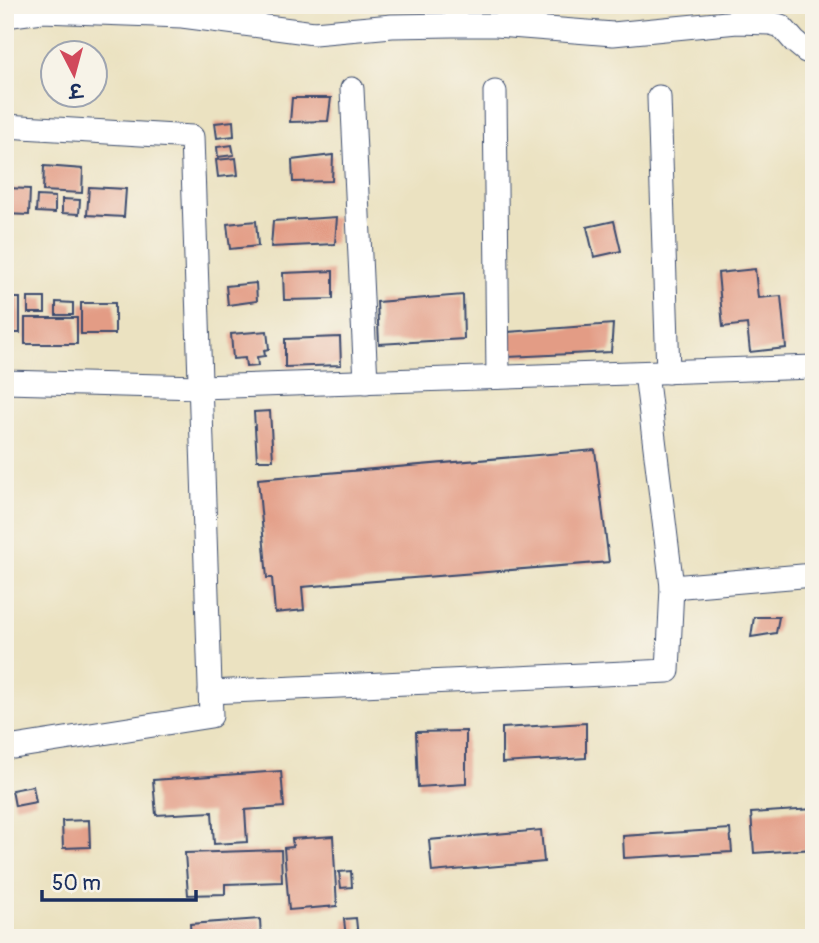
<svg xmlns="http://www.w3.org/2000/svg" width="819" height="943" viewBox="0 0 819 943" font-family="Pangolin,'Playpen Sans Deva',sans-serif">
	<rect width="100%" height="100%" fill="#f7f3e8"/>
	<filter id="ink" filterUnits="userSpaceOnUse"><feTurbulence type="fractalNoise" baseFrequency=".0143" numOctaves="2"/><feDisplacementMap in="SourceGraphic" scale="14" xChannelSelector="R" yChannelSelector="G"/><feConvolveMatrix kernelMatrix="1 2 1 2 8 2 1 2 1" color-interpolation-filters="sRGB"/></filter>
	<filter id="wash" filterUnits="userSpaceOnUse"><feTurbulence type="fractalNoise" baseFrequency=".00686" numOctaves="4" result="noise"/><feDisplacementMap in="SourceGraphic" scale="28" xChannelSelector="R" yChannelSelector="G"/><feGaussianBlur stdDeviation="1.57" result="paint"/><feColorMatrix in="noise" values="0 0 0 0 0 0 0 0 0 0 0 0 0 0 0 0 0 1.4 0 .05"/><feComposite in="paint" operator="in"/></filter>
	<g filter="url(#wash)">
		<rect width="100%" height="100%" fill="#ebe2c1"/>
		<g id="blocks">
			<!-- building -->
			<g fill="#e39c85">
				<polygon points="292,98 331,98 328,121 290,122"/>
				<polygon points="233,121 234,136 217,138 215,123"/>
				<polygon points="232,145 234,155 218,157 217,147"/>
				<polygon points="333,155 332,181 293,182 292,160"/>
				<polygon points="236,158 238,175 218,177 216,160"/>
				<polygon points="44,166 83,169 82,193 43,191"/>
				<polygon points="89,187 126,189 124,217 87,215"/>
				<polygon points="5,188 30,189 29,215 5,214"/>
				<polygon points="37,196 55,197 55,213 36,212"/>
				<polygon points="62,199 80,200 79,214 62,213"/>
				<polygon points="337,217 335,244 271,247 273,221"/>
				<polygon points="256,221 258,246 230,249 227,224"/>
				<polygon points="614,221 621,251 594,257 587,227"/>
				<polygon points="755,269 758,298 781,296 786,348 750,352 747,324 723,327 718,273"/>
				<polygon points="333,271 333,299 284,300 283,273"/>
				<polygon points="256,283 257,301 228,305 226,286"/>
				<polygon points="463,295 464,339 379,344 377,302"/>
				<rect x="5" y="298" width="15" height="35"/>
				<rect x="28" y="298" width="17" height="15"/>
				<polygon points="56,302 73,303 73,315 56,315"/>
				<rect x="81" y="303" width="34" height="31"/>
				<rect x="25" y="318" width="52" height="26"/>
				<polygon points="613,324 611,352 508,357 508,332"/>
				<polygon points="267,331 269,349 264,350 265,356 257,357 258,366 246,367 245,358 233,359 231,334"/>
				<polygon points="340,337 341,365 285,367 285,339"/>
				<polygon points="270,411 273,460 257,460 254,412"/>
				<polygon points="595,450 609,562 302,587 304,610 275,613 272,578 267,578 258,479"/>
				<polygon points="754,617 779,617 776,633 751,637"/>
				<polygon points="586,723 586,758 502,763 502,728"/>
				<polygon points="466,731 466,784 418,787 416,732"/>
				<polygon points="281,771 284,807 245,810 247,842 214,844 212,812 156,815 153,780"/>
				<polygon points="33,786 36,802 15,806 12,790"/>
				<polygon points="814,809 814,849 754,853 751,813"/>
				<polygon points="89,820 90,847 63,848 62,821"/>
				<polygon points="730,829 732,852 624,858 623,836"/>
				<polygon points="541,830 544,862 432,872 429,840"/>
				<polygon points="333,836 337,906 289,910 284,848 293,847 292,839"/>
				<polygon points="281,850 282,882 225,884 225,894 188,895 185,853"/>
				<polygon points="351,871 352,887 341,888 339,872"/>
				<polygon points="356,918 358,938 346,938 344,919"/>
				<polygon points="260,919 261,938 191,938 190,924"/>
			</g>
		</g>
	</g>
	<g filter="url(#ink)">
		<use href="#blocks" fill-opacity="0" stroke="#3a4a6d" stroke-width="2"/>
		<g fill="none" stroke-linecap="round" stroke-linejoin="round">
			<defs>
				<g id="minor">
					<polyline points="5,16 42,11 182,16 314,33 392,26 452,25 496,25 613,34 737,22 770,23 781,26 795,42 806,51 814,54"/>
					<polyline points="352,89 366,382"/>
					<polyline points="495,92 498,377"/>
					<polyline points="659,97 668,372"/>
					<polyline points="5,126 192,137 211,716 14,747"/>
					<polyline points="5,382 200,387 814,367"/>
					<polyline points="672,587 814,575"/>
					<polyline points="210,692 668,671 672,587 646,373"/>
				</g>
			</defs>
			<!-- minor casing -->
			<use href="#minor" stroke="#3a4a6d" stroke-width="25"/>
			<!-- minor -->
			<use href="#minor" stroke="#fff" stroke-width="23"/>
		</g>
	</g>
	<!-- margin -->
	<rect width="819" height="943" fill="none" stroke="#f7f3e8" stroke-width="28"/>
	<!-- north arrow -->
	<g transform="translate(74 74) rotate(174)"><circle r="33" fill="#f7f3e8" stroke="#9fa5b1" stroke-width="2"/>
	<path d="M0-5L12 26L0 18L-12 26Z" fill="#d1495b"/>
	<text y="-10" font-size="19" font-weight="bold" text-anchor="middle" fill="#1b2f5e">उ</text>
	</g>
	<!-- scale -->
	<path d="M42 890v10h154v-10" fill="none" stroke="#1b2f5e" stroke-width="3.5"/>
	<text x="52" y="890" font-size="21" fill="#1b2f5e" stroke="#f7f3e8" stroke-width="5" paint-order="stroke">50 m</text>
</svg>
